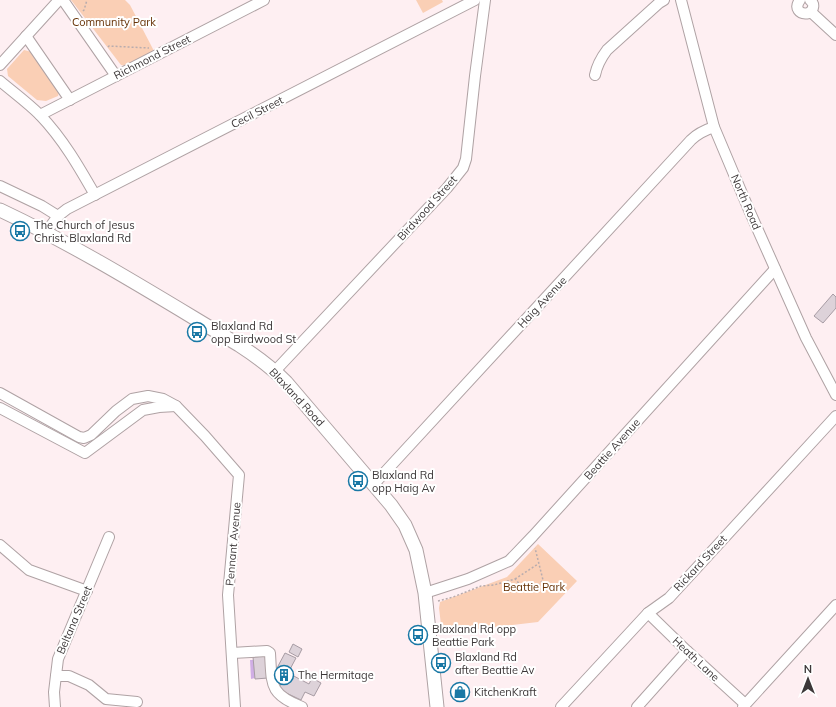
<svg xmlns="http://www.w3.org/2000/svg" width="836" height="707" viewBox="0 0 836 707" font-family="Mulish,sans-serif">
	<rect width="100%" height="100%" fill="#feeff2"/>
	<!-- green -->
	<g fill="#facfb5">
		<polygon points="71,0 125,0 130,5 154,51 126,66 121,65"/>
		<polygon points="416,0 442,0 443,2 423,13"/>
		<polygon points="24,50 32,52 60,88 58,96 46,101 37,100 8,76 7,69"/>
		<polygon points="538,544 577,581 538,622 442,633 439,608 440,602 507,577"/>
	</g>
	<!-- water -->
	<polygon fill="#d0aee5" points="250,660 254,660 255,678 251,679"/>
	<!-- building -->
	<g fill="#ddd2d9" stroke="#a79ca4">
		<polygon points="833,294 836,297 836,308 823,323 814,316"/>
		<polygon points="293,644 302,649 298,657 289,652"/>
		<polygon points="285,653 296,658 288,673 309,684 312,678 321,683 314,696 305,692 301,700 278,689 281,684 279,683 281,680 276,677 280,670 277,668"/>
		<polygon points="266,656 268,678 255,679 253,657"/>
	</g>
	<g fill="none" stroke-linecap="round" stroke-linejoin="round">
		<defs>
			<g id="minor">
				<polyline points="63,0 116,76"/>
				<polyline points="681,0 714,127 749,210 806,338 836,395"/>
				<path d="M 800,0 C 794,8 799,15 809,13 C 814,9 815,4 810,0"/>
				<polyline points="811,12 836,35"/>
				<polyline points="26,36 70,100"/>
				<polyline points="0,65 59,0"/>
				<path d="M 595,75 C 597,65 601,58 607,50 L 659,3 L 664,0"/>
				<path d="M 0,81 C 13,92 28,103 40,115 C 63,139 79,167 95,195"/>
				<polyline points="40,115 264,0"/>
				<polyline points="0,186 42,206 58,216"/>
				<polyline points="46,232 58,216 67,209 475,0"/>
				<polyline points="275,371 447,188 463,168 466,159 475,76 485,0"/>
				<polyline points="0,393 79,437 84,438 91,435 116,411 132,399 148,396 163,399 176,406 205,436 239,475 228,595 235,707"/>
				<polyline points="0,408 85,453 143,410 159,407 176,406"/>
				<path d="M 374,484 L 691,140 C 698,133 705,130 714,127"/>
				<polyline points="0,545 29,570 87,591"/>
				<polyline points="425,593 468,579 509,561 533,536 775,269"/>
				<polyline points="648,613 687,651 745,704"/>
				<path d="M 232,653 L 267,651 L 270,653 C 272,685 269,694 302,707"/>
				<polyline points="56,676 69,676 89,685 106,699 137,702"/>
				<polyline points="55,707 54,692 58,659 109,537"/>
				<polyline points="561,707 648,613 669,598 836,416"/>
				<polyline points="637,707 687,651"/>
				<polyline points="743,707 836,605"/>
			</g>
			<path id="major" d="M 0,210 C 83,249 160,298 239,345 C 256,356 272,368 286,382 L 391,505 L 405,525 L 416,550 L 425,593 L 437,707"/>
		</defs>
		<!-- minor casing -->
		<use href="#minor" stroke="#afa2a4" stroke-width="12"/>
		<!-- major casing -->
		<use href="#major" stroke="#afa2a4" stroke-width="15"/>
		<!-- path -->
		<g stroke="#b8acae" stroke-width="1.5" stroke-dasharray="2 2" stroke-linecap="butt">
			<polyline points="83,11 84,10 87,0"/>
			<polyline points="108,47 109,46 149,48"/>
			<polyline points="515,579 538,564"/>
			<path d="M 438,601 L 453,597 L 481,586 L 494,585 L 515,579 C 518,582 521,587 525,588 C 533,591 539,585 543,580 L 535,548"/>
		</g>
		<!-- minor -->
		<use href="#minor" stroke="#fff" stroke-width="10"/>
		<!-- major -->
		<use href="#major" stroke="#fff" stroke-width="13"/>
	</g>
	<!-- icons -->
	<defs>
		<symbol id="bus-ring" viewBox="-11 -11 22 22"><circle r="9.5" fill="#fff" stroke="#1978a5" stroke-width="1.5"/><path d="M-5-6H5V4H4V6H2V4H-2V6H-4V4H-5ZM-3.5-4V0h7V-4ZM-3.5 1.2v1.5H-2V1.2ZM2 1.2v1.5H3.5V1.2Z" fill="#1978a5"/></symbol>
		<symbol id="building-ring" viewBox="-11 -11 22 22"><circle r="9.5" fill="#fff" stroke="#1978a5" stroke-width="1.5"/><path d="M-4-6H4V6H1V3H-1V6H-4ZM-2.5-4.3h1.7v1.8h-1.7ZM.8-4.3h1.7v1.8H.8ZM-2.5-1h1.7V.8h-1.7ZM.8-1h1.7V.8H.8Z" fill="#1978a5"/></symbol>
		<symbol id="shop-ring" viewBox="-11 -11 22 22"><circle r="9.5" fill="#fff" stroke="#1978a5" stroke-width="1.5"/><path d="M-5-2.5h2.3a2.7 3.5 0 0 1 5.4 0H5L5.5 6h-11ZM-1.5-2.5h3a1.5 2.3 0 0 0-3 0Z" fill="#1978a5"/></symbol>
	</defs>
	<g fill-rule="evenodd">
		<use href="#bus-ring" x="9" y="220" width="22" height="22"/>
		<use href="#bus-ring" x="186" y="321" width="22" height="22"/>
		<use href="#bus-ring" x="347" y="470" width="22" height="22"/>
		<use href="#bus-ring" x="407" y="624" width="22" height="22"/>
		<use href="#bus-ring" x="430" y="652" width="22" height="22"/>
		<use href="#building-ring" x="273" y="664" width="22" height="22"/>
		<use href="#shop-ring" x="449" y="681" width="22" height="22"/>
	</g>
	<g text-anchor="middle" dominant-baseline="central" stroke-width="4" stroke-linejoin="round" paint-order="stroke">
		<!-- park labels -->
		<g font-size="11" fill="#673307" stroke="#fff">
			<text x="114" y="22">Community Park</text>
			<text x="534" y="587">Beattie Park</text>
		</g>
		<!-- street labels -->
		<g font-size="11" fill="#3c3738" stroke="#fff">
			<text transform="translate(152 57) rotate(-27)">Richmond Street</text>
			<text transform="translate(257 112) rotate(-27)">Cecil Street</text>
			<text transform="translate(746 202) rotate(67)">North Road</text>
			<text transform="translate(427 208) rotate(-48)">Birdwood Street</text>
			<text transform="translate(542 302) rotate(-47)">Haig Avenue</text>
			<text transform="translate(297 397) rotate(47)">Blaxland Road</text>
			<text transform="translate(612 449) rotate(-48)">Beattie Avenue</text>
			<text transform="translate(233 544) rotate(-85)">Pennant Avenue</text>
			<text transform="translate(700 563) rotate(-47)">Rickard Street</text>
			<text transform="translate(74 620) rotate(-67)">Beltana Street</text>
			<text transform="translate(696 659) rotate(43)">Heath Lane</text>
		</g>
		<!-- poi labels -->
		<g font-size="11" fill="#3c3738" stroke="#fff" text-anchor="start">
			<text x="34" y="225">The Church of Jesus<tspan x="34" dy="13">Christ, Blaxland Rd</tspan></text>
			<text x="211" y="326">Blaxland Rd<tspan x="211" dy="13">opp Birdwood St</tspan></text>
			<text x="372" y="475">Blaxland Rd<tspan x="372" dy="13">opp Haig Av</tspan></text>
			<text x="432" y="629">Blaxland Rd opp<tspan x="432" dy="13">Beattie Park</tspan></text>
			<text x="455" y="657">Blaxland Rd<tspan x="455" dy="13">after Beattie Av</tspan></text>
			<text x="298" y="675">The Hermitage</text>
			<text x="474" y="692">KitchenKraft</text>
		</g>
	</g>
	<!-- north arrow -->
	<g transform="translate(808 679)" stroke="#ffffff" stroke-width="3" paint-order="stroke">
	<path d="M0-3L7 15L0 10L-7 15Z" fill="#3c3738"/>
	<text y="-6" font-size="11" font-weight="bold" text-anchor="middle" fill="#3c3738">N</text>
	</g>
</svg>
